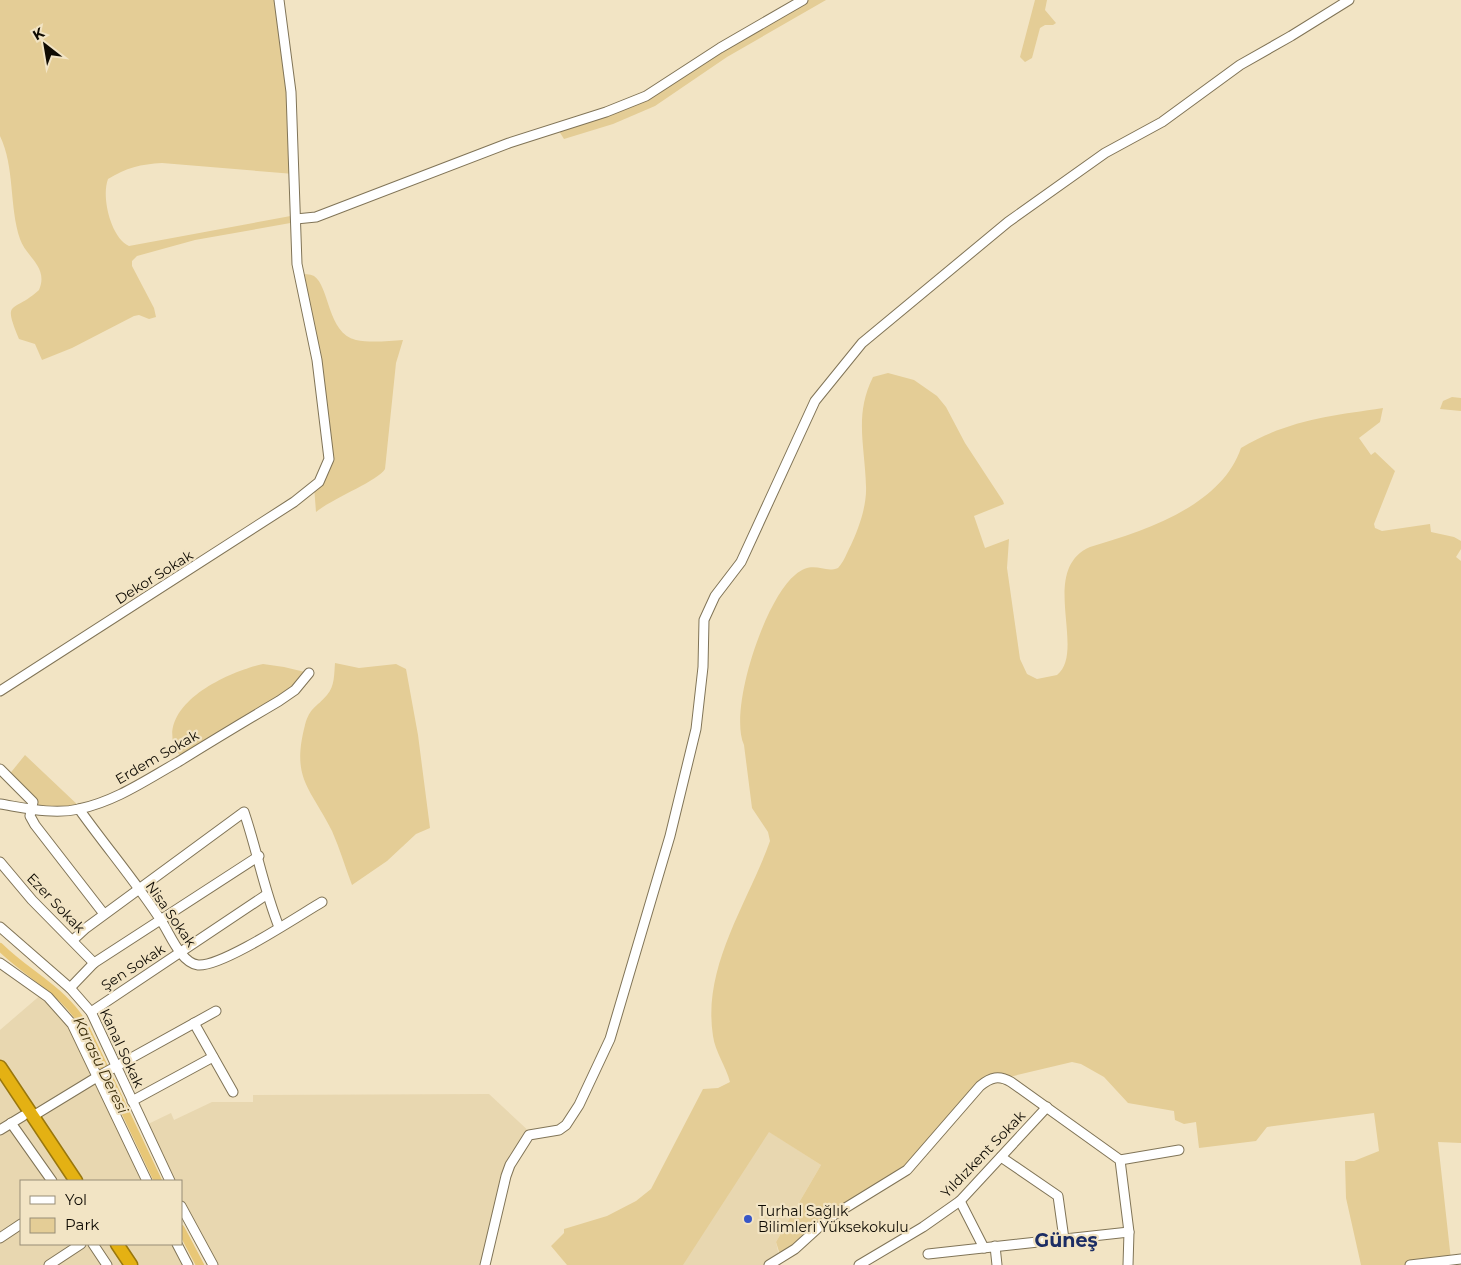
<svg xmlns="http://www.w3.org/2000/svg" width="1461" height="1265" viewBox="0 0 1461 1265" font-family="Montserrat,sans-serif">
	<rect width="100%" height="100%" fill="#f2e4c4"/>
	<!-- built -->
	<g fill="#e8d7b0">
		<polygon points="43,993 66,1014 147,1181 21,1181 21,1244 177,1244 188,1265 0,1265 0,1030"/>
		<polygon points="489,1094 532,1134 510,1165 485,1265 213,1265 181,1206 181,1181 170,1181 144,1126 171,1113 174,1120 212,1102 253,1102 253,1095"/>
		<polygon points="726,1104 821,1165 776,1242 781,1265 578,1265 596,1255"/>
	</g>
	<!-- green -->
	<g fill="#e4cd96">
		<path d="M 0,0 L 279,0 L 294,174 L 162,163 C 141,164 126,168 108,179 C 101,197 111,238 129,246 L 296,215 L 296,222 L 195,240 L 137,256 L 132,261 L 132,266 L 154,308 L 156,317 L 149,319 L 139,315 L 134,316 L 72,348 L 42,360 L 35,344 L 19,339 C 2,298 13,314 39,290 C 49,267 26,257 20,239 C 9,206 15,167 0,136 Z"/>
		<polygon points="803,0 826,0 727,57 655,106 613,124 564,139 557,128 628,104"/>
		<polygon points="1035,0 1047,0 1045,10 1056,23 1053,25 1045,25 1040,28 1032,58 1025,62 1020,57"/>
		<path d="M 299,274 C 304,274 310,274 314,276 C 330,287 327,333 356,340 C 370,343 389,341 403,340 L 396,363 L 385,469 C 378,481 333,498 316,512 L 314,486 L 329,460 Z"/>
		<path d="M 888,373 L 914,380 L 937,396 L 946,407 L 965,443 L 1003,501 L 1004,504 L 974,516 L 985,548 L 1009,539 L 1007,568 L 1020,659 L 1027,674 L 1037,679 L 1057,675 C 1087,651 1038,570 1090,547 C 1143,531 1221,507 1241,448 C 1288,420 1330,416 1383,408 L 1380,422 L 1359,438 L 1371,455 L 1375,452 L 1395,471 L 1374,524 L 1375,528 L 1382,531 L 1430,524 L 1431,532 L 1454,537 L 1461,541 L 1461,549 L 1456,557 L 1461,561 L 1461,1143 L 1438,1142 L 1451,1260 L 1410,1265 L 1361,1265 L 1346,1198 L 1345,1161 L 1354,1161 L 1379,1151 L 1374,1113 L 1267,1127 L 1256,1141 L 1199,1148 L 1196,1122 L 1184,1124 L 1175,1120 L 1174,1111 L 1128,1103 L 1104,1077 L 1081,1064 L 1072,1062 L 1005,1078 L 993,1077 L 907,1170 L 837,1213 L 781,1258 L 776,1242 L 821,1165 L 769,1132 L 683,1265 L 567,1265 L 551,1246 L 564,1233 L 564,1229 L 607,1216 L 636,1201 L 651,1189 L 703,1089 L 718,1088 L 730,1082 C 726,1067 715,1051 713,1036 C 702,966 748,903 770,841 L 768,832 L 752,808 L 744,745 C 728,710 765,599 795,575 C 814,559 823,574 838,568 C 844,562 847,552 851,545 C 859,528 867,505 866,486 C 865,446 854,415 873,377 Z"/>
		<polygon points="1452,397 1461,398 1461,411 1440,409 1443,401"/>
		<path d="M 335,663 L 359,668 L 396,664 L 406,669 L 418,735 L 430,828 L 416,834 L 387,861 L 352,885 C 345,867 340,849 332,831 C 310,787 291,779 305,725 C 310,707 316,708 327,695 C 335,686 334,674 335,663 Z"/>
		<path d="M 263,664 L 284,667 L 309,673 L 299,686 L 182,759 C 179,754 174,748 173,742 C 165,700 231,671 263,664 Z"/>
		<polygon points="25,755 81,808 32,810 33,801 8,776"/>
	</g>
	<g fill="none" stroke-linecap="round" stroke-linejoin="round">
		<!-- canal -->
		<g stroke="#e8c777" stroke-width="8">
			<path d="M 0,947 C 29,976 66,991 86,1029 L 158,1181"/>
			<polyline points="181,1229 200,1265"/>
		</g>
		<defs>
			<g id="minor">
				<polyline points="296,219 316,217 509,143 606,112 646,96 720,48 803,0"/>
				<polyline points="0,691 294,502 319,482 329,459 317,360 297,264 291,92 279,0"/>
				<polyline points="0,769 33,802 30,816 35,825 104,914"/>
				<path d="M 0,804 C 25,808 54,815 79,809 C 116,801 146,780 178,762 C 212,741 245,721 279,701 L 295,690 L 309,673"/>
				<path d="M 79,809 C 106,847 137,883 162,922 C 170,934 181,963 198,965 C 222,967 298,916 322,902"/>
				<polyline points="0,862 32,900 94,963"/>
				<polyline points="0,927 70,988 91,1012 170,1181"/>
				<path d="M 73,940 L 86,928 L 244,812 C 257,850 264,890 279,927"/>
				<polyline points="0,963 48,997 72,1024 147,1181"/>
				<polyline points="70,988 94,963 259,856"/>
				<polyline points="91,1012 266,895"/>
				<polyline points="194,1023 233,1092"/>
				<polyline points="132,1101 213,1057"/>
				<polyline points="33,1116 97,1077 216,1011"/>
				<polyline points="11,1123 52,1181"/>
				<polyline points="0,1130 23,1116"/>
				<polyline points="1001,1157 1058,1196 1064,1239"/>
				<polyline points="1120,1160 1179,1150"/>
				<polyline points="960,1201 984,1248"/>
				<polyline points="181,1206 213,1265"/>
				<polyline points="0,1238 21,1224"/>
				<polyline points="93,1244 107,1265"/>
				<polyline points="177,1244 188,1265"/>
				<polyline points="995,1246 997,1265"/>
				<polyline points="928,1254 1129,1232"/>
				<polyline points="49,1265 81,1244"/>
				<polyline points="485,1265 506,1176 510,1165 529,1135 559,1130 566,1125 579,1105 610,1039 670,836 696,729 703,667 704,620 715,596 741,562 815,401 862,343 1008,222 1105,153 1162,122 1240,65 1291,36 1349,0"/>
				<path d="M 769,1265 L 795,1249 L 829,1218 L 907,1170 L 980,1086 C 991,1077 999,1075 1011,1082 L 1120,1160 L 1129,1232 L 1128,1265"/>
				<polyline points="859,1265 923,1227 960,1201 1047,1107"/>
				<polyline points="1410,1265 1461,1259"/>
			</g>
			<g id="highway">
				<polyline points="0,1067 76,1181"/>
				<polyline points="117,1244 131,1265"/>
			</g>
		</defs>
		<!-- minor casing -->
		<use href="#minor" stroke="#807457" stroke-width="11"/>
		<!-- highway casing -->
		<use href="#highway" stroke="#99770d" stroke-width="15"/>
		<!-- minor -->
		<use href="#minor" stroke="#fff" stroke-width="9"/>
		<!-- highway -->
		<use href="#highway" stroke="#e4b113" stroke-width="12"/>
	</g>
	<!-- markers -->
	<circle fill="#3756c7" stroke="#f2e4c4" stroke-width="2" cx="748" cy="1219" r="5"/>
	<g text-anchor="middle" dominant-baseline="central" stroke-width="4.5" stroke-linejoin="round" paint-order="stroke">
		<!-- street labels -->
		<g font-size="14" fill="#0f0b03" stroke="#f2e4c4">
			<text transform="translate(154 577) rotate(-32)">Dekor Sokak</text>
			<text transform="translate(157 757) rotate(-30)">Erdem Sokak</text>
			<text transform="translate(56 903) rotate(46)">Ezer Sokak</text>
			<text transform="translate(171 914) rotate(55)">Nisa Sokak</text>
			<text transform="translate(133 967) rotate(-33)">Şen Sokak</text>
			<text transform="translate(122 1048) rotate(65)">Kanal Sokak</text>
			<text transform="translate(983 1154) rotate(-46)">Yıldızkent Sokak</text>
		</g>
		<!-- poi labels -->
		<g font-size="14" fill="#0f0b03" stroke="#f2e4c4" text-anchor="start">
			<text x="758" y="1211">Turhal Sağlık<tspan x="758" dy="16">Bilimleri Yüksekokulu</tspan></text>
		</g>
		<!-- water labels -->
		<g font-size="15" font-style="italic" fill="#3e300c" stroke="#f2e4c4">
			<text transform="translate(101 1065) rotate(64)">Karasu Deresi</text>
		</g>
		<!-- district labels -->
		<g font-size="19" font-weight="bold" fill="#1c2d64" stroke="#f2e4c4">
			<text x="1066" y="1240">Güneş</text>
		</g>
	</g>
	<!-- legend -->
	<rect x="20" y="1180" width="162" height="65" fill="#f2e4c4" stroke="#978d77"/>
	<rect x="30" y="1196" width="25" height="8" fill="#ffffff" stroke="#978d77"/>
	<text x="65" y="1205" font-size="15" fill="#0f0b03">Yol</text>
	<rect x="30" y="1218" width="25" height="15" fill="#e4cd96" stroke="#978d77"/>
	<text x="65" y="1230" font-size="15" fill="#0f0b03">Park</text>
	<!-- north arrow -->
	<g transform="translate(45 45) rotate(329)" stroke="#f2e4c4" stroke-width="4" paint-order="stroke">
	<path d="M0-4L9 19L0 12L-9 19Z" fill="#0f0b03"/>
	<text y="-8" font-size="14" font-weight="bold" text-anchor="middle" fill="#0f0b03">K</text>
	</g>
</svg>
